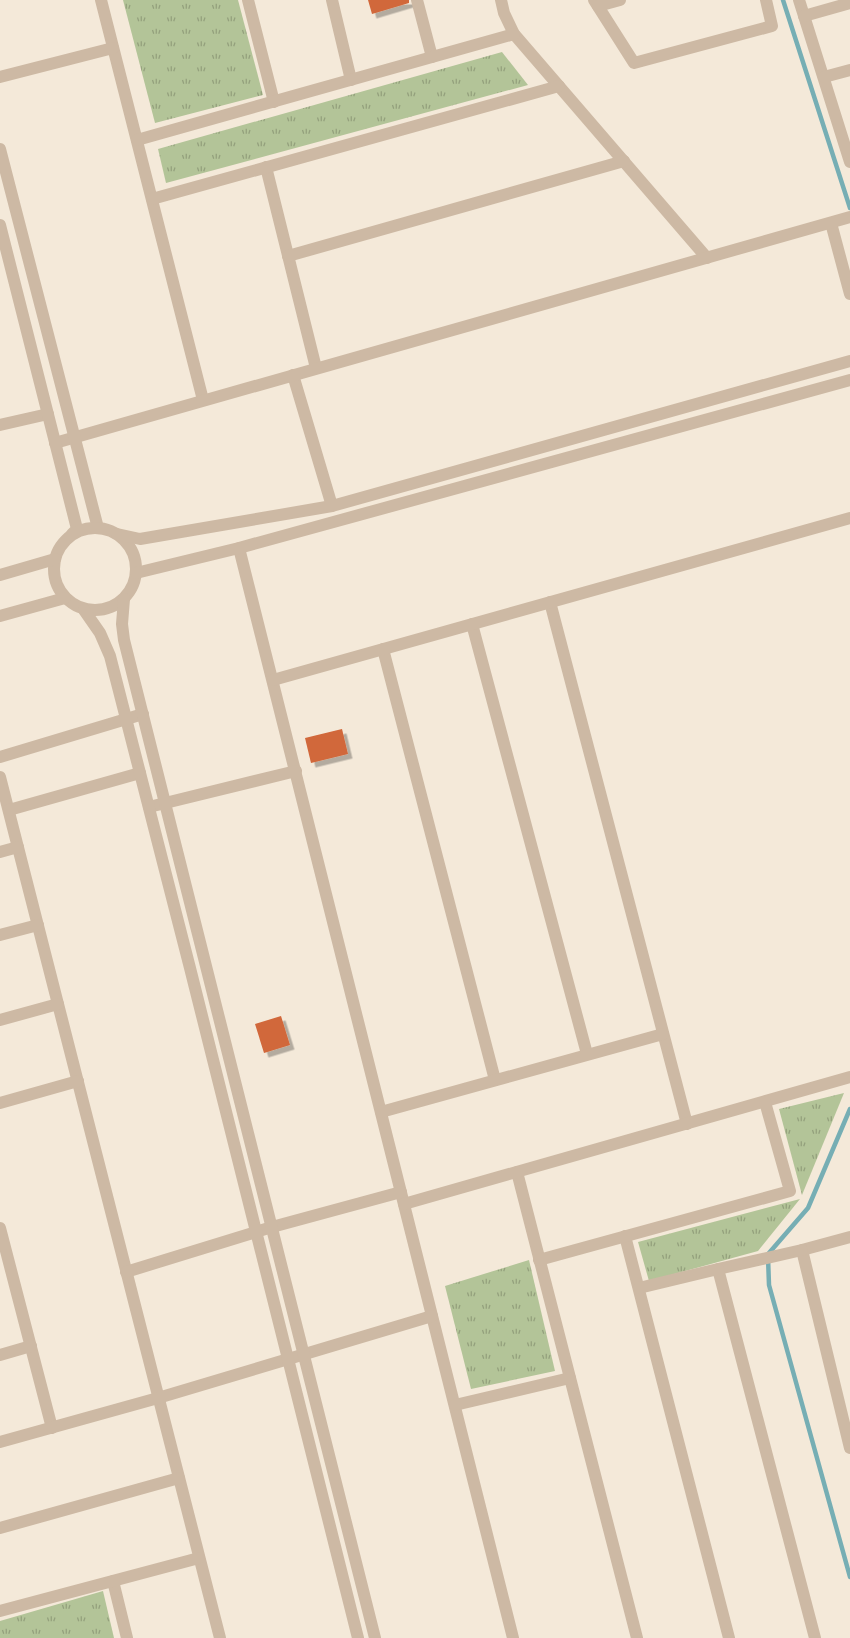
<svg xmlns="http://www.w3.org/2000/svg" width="850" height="1638" font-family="Ubuntu,sans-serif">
<defs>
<pattern id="park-tufts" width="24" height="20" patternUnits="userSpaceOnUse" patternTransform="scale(1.25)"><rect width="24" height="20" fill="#b3c498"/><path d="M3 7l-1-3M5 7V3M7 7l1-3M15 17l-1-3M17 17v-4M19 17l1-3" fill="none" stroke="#93a07c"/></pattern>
<filter id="shadow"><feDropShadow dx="4.5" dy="4.5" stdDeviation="0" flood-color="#0004"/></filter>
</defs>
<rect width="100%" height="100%" fill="#f4e9d9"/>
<g fill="url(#park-tufts)">
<polygon points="123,0 238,0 263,95 155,123"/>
<polygon points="502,52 528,85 166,183 158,149"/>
<polygon points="844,1093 802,1195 779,1109"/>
<polygon points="800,1199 758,1251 649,1281 638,1242"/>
<polygon points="529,1260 555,1371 471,1389 445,1286"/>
<polygon points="103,1591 114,1638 0,1638 0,1621"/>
</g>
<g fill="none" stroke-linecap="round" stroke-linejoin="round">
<g stroke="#76aeb4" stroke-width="4.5">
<polyline points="783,0 850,208"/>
<polyline points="850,1109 808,1208 769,1253 768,1257 769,1285 850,1577"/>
</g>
</g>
<g fill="#d1673a" filter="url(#shadow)">
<polygon points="368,0 409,0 409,3 372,14"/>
<polygon points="342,729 348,754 311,763 305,738"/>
<polygon points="281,1016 290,1045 264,1053 255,1024"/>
</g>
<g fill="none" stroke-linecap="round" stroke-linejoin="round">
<g stroke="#cdb9a4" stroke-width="12">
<polyline points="101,0 203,400"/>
<polyline points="248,0 274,102"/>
<polyline points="332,0 351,80"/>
<polyline points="417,0 432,57"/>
<polyline points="501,0 504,13 514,34 707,258"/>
<polyline points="594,0 634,63 772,26 766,0"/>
<polyline points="799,0 850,162"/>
<polyline points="598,6 620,0"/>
<polyline points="804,16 850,3"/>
<polyline points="0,77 113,48"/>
<polyline points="824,77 850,70"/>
<polyline points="137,140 514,34"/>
<polyline points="266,167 316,368"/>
<polyline points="152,199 559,86"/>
<polyline points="831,223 850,294"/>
<polyline points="288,256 624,161"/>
<polyline points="293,375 332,506"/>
<polyline points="0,425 48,414"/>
<polyline points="55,443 850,217"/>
<polyline points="239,548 513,1638"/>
<polyline points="550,602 687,1124"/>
<polyline points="472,624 587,1054"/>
<polyline points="383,649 495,1080"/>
<polyline points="273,680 850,518"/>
<polyline points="0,757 143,714"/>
<polyline points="0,777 220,1638"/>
<polyline points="149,807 296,771"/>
<polyline points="9,810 140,773"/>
<polyline points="0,852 18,847"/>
<polyline points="0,935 38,925"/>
<polyline points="0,1020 58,1004"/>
<polyline points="0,1103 78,1081"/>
<polyline points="381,1112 663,1034"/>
<polyline points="517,1172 637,1638"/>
<polyline points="404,1204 850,1077"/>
<polyline points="0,1228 52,1428"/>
<polyline points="625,1236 729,1638"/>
<polyline points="850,1237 802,1250 850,1448"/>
<polyline points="539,1260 790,1191 765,1102"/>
<polyline points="718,1269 802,1250"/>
<polyline points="126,1272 272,1227 401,1192"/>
<polyline points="639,1288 718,1269 815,1638"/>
<polyline points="0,1355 31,1346"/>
<polyline points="455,1405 570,1378"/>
<polyline points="0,1442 158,1398 432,1316"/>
<polyline points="0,1528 179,1478"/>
<polyline points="113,1581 127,1638"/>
<polyline points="0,1611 199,1558"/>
</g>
<g stroke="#cdb9a4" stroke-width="12">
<polyline points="0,149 98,528"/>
<polyline points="0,225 77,529 72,534"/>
<circle cx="95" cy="569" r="41"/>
<polyline points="117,534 140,539 332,506 850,361"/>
<polyline points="136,573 239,548 850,380"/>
<polyline points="0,575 55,559"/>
<polyline points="124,599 122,624 124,640 375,1638"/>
<polyline points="84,610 100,633 110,656 190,968 358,1638"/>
<polyline points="0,616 65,598"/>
</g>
</g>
</svg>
